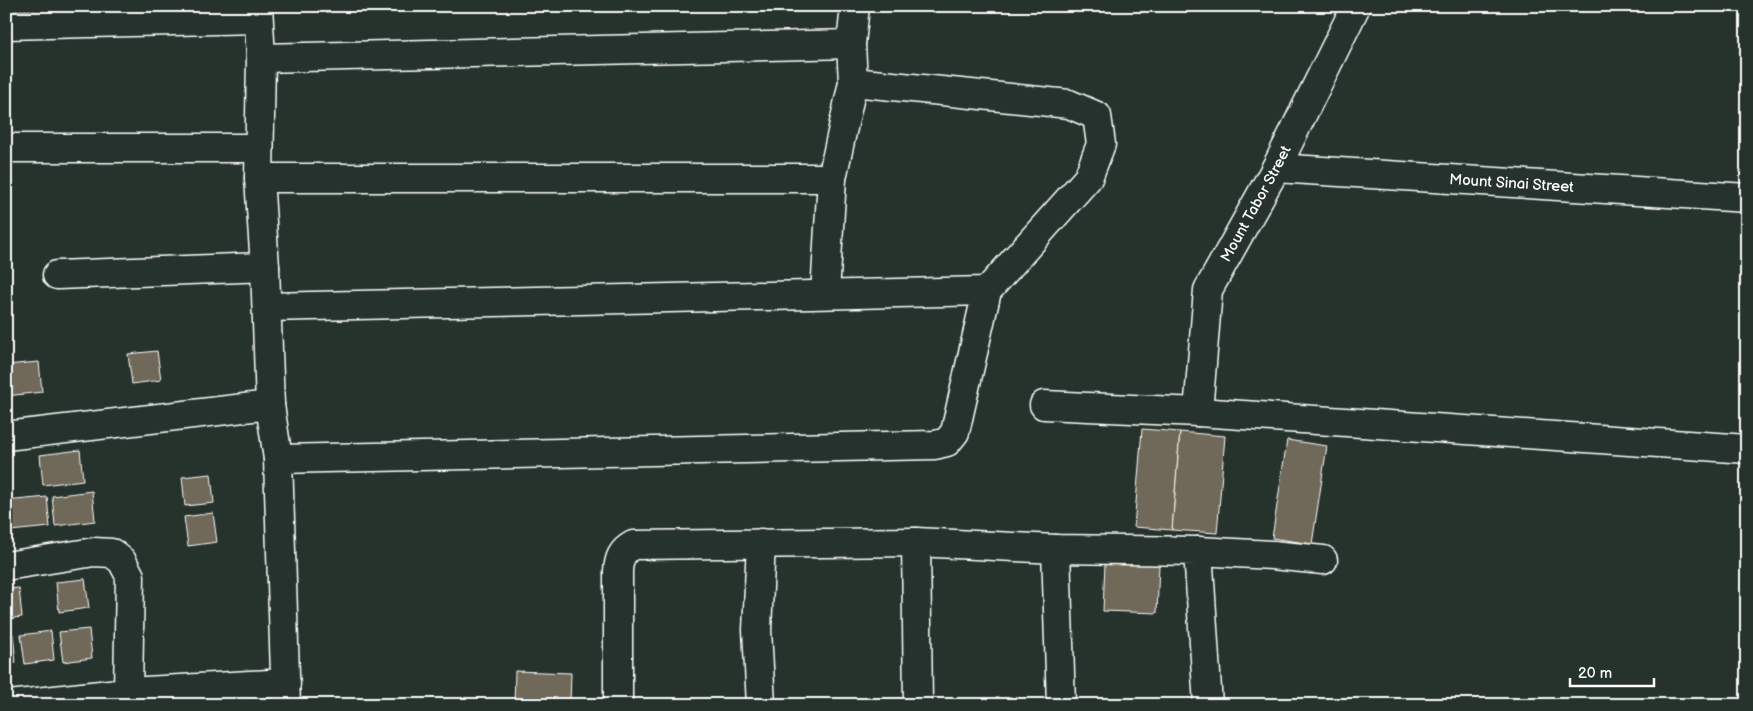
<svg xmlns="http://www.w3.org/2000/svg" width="1753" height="711" font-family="'Balsamiq Sans',sans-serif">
<rect width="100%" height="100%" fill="#26332d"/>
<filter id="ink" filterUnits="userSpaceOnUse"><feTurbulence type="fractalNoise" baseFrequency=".02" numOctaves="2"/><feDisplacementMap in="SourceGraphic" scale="10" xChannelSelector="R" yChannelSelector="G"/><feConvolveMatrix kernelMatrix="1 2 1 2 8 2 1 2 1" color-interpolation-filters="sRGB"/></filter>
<g filter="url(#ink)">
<g fill="#706758" stroke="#fff">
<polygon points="157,351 161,380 132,384 128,354"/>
<polygon points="39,362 42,392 6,396 6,365"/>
<polygon points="1142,429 1180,432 1172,530 1134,527"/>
<polygon points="1180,432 1225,436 1217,533 1172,530"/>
<polygon points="1287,440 1327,446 1312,544 1272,538"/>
<polygon points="80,450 83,480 43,485 40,455"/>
<polygon points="211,474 214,503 185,506 182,477"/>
<polygon points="92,491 95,521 55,526 52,496"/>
<polygon points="47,497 50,527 10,531 6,501"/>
<polygon points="213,513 217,542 188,546 184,517"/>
<polygon points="1105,563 1159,564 1157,613 1103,611"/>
<polygon points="85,579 89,608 59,612 56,582"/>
<polygon points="19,588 22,617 6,619 6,589"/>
<polygon points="89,629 92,658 63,662 59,632"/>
<polygon points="51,631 54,660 25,664 21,635"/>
<polygon points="13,634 16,663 6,664 6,635"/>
<polygon points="515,671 571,673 570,705 514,705"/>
</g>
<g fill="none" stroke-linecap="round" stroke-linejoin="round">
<g stroke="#fff" stroke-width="31">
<g id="minor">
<polyline points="258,6 261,58 259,178 265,267 270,405 278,459 286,705"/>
<polyline points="6,25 258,19"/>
<polyline points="261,58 851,44"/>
<polyline points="13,148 259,148"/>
<path id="s1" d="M1276 168 1747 198"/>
<polyline points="259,178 832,178"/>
<polyline points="57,275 265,267"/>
<polyline points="825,294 832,178 853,82 851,44 855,6"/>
<polyline points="267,307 987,291"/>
<polyline points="1044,405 1198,412 1747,449"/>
<path id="s2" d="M1198 412 1208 290 1276 168 1356 6"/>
<polyline points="6,436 270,405"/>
<polyline points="278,459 935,445 947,442 955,432 987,291 1088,178 1101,144 1097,116 1069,104 853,82"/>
<polyline points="916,542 918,705"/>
<polyline points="1056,549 1061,705"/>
<polyline points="1198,551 1272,555 1323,560"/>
<polyline points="6,566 94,552 112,553 122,561 130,576 128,692"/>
<polyline points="9,705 128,692 286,683"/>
<path d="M618 705V571C619 558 622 551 633 545L916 542 1056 549 1198 551 1208 705"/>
<polyline points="761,705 757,630 761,543"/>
</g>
</g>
<use href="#minor" stroke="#26332d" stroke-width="28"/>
</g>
</g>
<g text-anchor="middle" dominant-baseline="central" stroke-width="4" stroke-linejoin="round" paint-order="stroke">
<g font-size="15" fill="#fff" stroke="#26332d">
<text stroke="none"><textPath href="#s1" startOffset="236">Mount Sinai Street</textPath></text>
<text stroke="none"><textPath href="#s2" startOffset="221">Mount Tabor Street</textPath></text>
</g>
</g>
<rect width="1753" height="711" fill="none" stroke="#26332d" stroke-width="25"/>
<rect x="12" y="12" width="1728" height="686" fill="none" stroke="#fff" stroke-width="2" filter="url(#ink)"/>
<path d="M1570 678v8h84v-8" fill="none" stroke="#ffffff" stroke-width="2.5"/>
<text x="1578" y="678" font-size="15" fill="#ffffff" stroke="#26332d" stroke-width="4" paint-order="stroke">20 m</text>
</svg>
